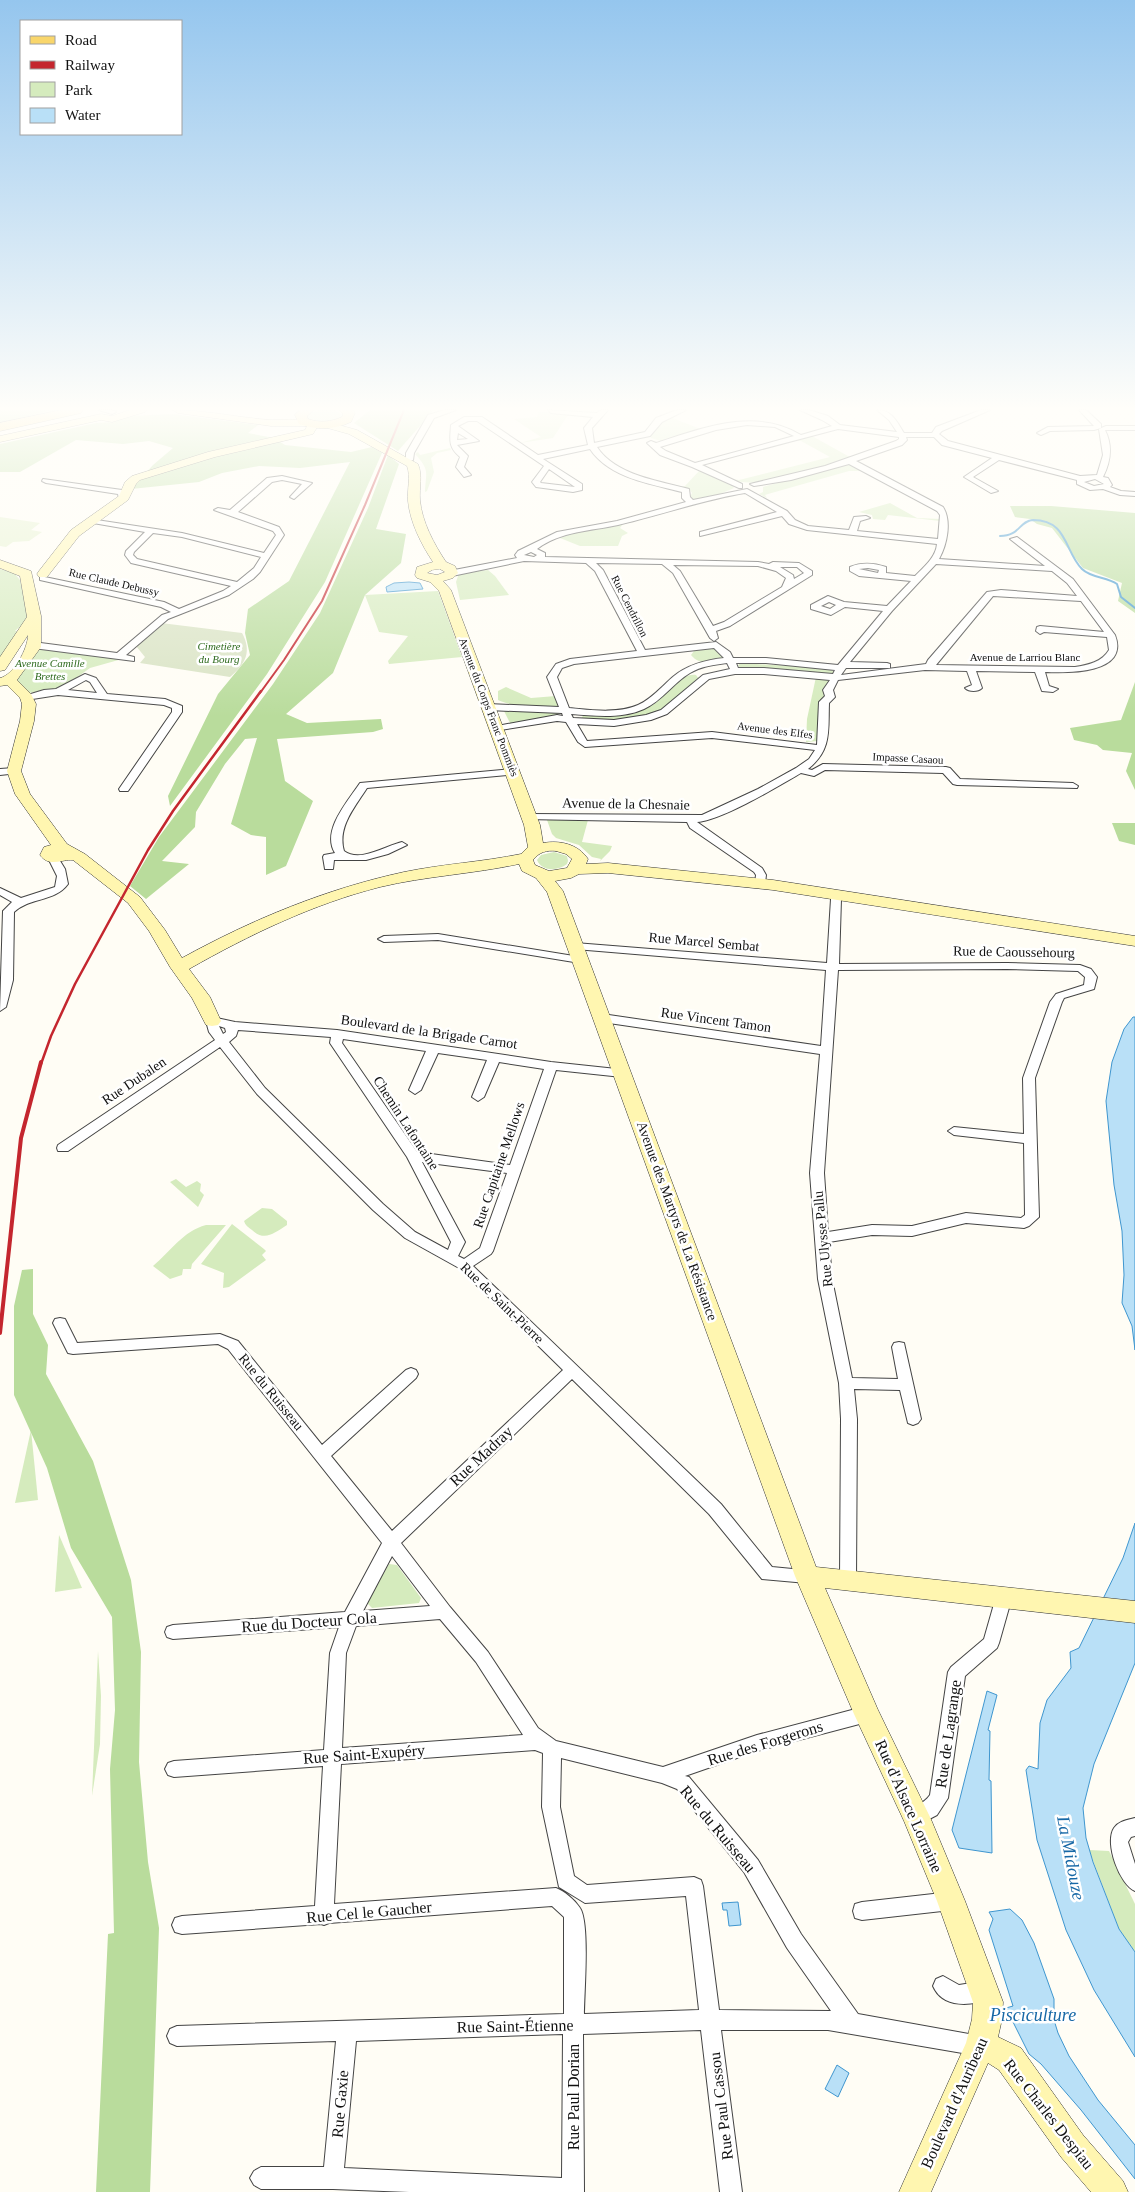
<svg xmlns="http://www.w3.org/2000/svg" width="1135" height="2192" font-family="Georgia,serif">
<rect width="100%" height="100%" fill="#fffdf5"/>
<g fill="#d5ebbd">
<polygon points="320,410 334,410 343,415 343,417 325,423 308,420 306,416 312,412"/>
<polygon points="539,412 564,412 592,416 568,415 553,438 520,443 541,437 514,419 537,417"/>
<polygon points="670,417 703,430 661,441 651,438 650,436 654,426"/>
<path d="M812 436 848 456H854L846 461C816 469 759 491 730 479L739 480 830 457 801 441 793 440Z"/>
<path d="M450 448 451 450 437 453 431 458 434 472 427 491 425 492C426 472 430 470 415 454L418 452 420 455Z"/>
<polygon points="846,465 854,465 865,471 849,471 768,494 765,495 767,498 759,494 763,492 763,487 766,486"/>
<path d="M698 469 732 485 734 488C720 494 704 501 689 499L692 493 690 490 681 487 685 486 699 471Z"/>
<polygon points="890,503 917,518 940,519 940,521 888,515 885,520 873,519 872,515 859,512"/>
<polygon points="623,524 620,528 628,533 622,536 618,546 580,546 560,538 577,532"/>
<polygon points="0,569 14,573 20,580 28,614 24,623 15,631 22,632 0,661"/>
<polygon points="488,570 495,576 509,595 460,600 456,582 459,573"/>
<polygon points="438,591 462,657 389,664 388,661 408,636 379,632 365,595"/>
<path d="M707 648 716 649 723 655 722 658C712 664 699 665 691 655L694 651Z"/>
<polygon points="44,649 122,659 90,668 59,690 27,693 15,683 38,650"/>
<polygon points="740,663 824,668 836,672 834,675 744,669 738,666"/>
<path d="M696 675 699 679 698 680C686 688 677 700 665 708 641 724 608 721 581 719L584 714 640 710C645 708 650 707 654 704 668 695 678 673 696 675Z"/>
<polygon points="816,677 829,680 830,682 821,707 818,741 806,742 807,719"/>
<path d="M506 687 531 698 556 696 559 705 555 707C537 706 515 708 498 700V691Z"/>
<polygon points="504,711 558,713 559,714 512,723 510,723"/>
<polygon points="547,820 588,820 582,842 612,846 610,851 600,861 601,859 592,857 579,845 556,838 552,834"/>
<path d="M554 852 567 856 568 861 567 864C558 871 542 872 537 860L541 855Z"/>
<polygon points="176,1179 186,1187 197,1181 201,1184 200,1191 204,1195 198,1207 170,1182"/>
<path d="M262 1208 272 1209 287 1221V1225C274 1233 265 1242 252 1230 248 1227 245 1225 244 1221Z"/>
<polygon points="232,1224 264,1249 266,1251 262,1255 266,1260 229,1287 223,1288 224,1273 201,1264"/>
<path d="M206 1225H226L192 1264 191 1269H183L182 1275 170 1279 153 1266C170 1252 183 1231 206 1225Z"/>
<polygon points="31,1430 38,1500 15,1503"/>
<polygon points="59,1535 82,1588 55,1592"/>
<polygon points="389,1564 397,1565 421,1598 419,1603 372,1608 367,1603"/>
<polygon points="98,1651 101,1696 100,1744 92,1796"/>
<polygon points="1089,1850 1109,1851 1135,1904 1135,1952 1119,1929"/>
</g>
<g fill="#b9dc9c">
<polygon points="0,410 53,410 0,423"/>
<polygon points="370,410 434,410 398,451 354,423"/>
<polygon points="173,414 258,425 248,433 274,438 285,445 351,452 372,447 382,453 325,582 267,674 170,806 168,796 218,694 250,655 245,633 248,609 289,581 350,462 300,468 259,466 222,473 199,482 131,489 153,465 173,448 149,441 123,444 76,440 20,472 0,472 0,444 96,423 113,422 128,416"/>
<polygon points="388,455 399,464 376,529 406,534 401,563 365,595 333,673 286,714 307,723 381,719 383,729 373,732 277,739 285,781 313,801 286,866 266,875 266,837 251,835 231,824 257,738 245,739 225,764 196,812 195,827 162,861 189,864 146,899 130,886 159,837 273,684 320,613 368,508"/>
<polygon points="1010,506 1051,506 1135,513 1135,613 1118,601 1122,583 1083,568 1052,528 1037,524 1030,519 1015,517"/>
<polygon points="1135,682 1135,790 1126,771 1132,753 1103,750 1097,745 1074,740 1070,728 1121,720"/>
<polygon points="1112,823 1135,823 1135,845 1119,841"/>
<polygon points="33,1269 33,1314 48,1345 46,1374 93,1461 131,1580 141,1652 139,1762 148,1862 159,1928 150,2192 96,2192 108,1934 114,1933 110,1769 115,1710 112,1617 71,1548 47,1468 14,1395 14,1306 22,1270"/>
</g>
<path fill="#d9e3c4" d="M161 623 242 633C252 651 246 664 230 677L140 663 145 657 136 646Z"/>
<polygon fill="#e6f2cf" points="0,517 40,523 31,530 42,532 29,541 13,542 6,547 0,546"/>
<g fill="#b9e0f7" stroke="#3f96cf">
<polygon points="409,582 420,583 423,589 387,592 386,587 394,583"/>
<polygon points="1133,1017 1135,1017 1135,1350 1132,1326 1122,1303 1124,1275 1122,1231 1114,1185 1106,1101 1112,1062 1124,1029"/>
<polygon points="1135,1523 1135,1663 1094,1764 1083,1808 1086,1838 1093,1862 1119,1929 1135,1952 1135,2057 1094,1990 1066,1930 1037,1840 1026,1770 1029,1766 1038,1769 1040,1723 1047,1700 1071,1668 1070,1652 1079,1648 1123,1558"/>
<polygon points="987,1691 997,1695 988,1730 990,1731 989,1780 991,1781 992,1853 959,1848 952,1830"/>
<polygon points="738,1902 741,1925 729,1926 727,1910 723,1910 722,1903"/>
<polygon points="1010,1909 1022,1920 1034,1943 1054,1999 1054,2020 1058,2033 1069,2056 1098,2100 1135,2145 1135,2179 1081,2110 1041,2064 1029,2054 1006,2008 1013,2006 989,1930 993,1919 989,1912"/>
<polygon points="837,2065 849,2073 838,2097 825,2089"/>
</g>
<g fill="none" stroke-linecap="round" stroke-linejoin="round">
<path stroke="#3f96cf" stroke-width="2" d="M1000 536C1020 536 1019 521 1033 520 1068 520 1064 551 1082 569 1091 578 1107 577 1117 584L1121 597 1135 608"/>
<g stroke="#444" stroke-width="2">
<g id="street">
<polygon points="99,410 112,410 116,412 112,414"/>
<polygon points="445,410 456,410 434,418 414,453 413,460 406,462 406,453 428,415"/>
<path d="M548 410 597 413 601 410H608L592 428 594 443 645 432 656 418 677 410H686L662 422 650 436 597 447C615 475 659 481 689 489L690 497 693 500 747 489 787 511 795 520 808 526 849 530 854 517 866 516 870 518 860 521 857 531 938 539 940 515 937 511 849 464 791 480 754 486 750 484 825 466 896 441 899 439V437L838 429 702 465 742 484V488H739L692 467 660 455 647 443 651 441 656 443C703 428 755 407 801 435L832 426 822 420 800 410H809L828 416 840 425 897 432 889 420 877 410C892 410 897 422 904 433H932L936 427 981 410H990L942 431 939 434 948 441 1080 476 1097 475 1103 455 1099 429 1106 426H1135V430H1105C1113 446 1111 461 1103 477L1108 478 1112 485 1110 487 1121 491 1135 492V496L1120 495 1103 489 1090 490 1077 484V480L999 460 973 477 998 491 991 493 964 477 992 458 942 445 934 437H906L907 440 902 445 856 461 943 507C952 521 947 545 939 559L1045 566 1010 539 1017 537 1073 579 1115 635C1130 674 1068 673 1045 672L1049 686 1058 689 1053 692 1042 691 1035 672 976 671 982 688C978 692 969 692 965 688L972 685 967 671 925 670 838 680 833 690 835 697 829 703C828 731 832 750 808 769L812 770 823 764 946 767 950 768 960 779 1073 783 1078 786 1077 788 957 785 953 784 943 773 825 770 814 776 801 773C777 787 722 820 697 822L762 868 766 875 765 883 760 886 755 883 756 875 754 872 690 828 687 822 525 819 524 817 529 814 702 815 758 789 796 768 809 759 815 750 712 738 585 747 578 742 566 722 557 721 494 731V727L497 726 557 715 563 716 562 713 488 710 483 707 488 704 559 707 547 677 556 664 570 659 637 651 595 571 586 563 524 561 452 576 448 573 449 571 517 558 515 555 518 551 557 532 617 521 686 502 682 498V492C651 484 609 478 590 449L543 459 582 484V490L573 492 536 487 532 482 544 466 477 421H468L458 426 479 441 457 445 468 456 464 467 471 475 464 477 456 467 460 457C448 447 450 440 451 425L464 417H482L538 455 588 445 584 428 593 417 551 413ZM747 425 775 427 794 436 695 463 666 451 660 447 716 430ZM458 433 468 439 457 440ZM549 469 575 487 541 483 540 482ZM1095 479 1104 484 1094 486 1084 482ZM745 493 777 512 700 532V536L782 516 789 524 807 530 937 544C936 557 924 567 915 576L886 573V567C874 563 862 562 850 567V571L859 576 911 581 887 606 844 602 828 596 811 605V609L831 615 845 607 883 611 838 665 766 658H733L730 652 716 642 645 650 603 570 596 563 662 564 673 573 710 638 714 641 718 638 716 631 730 626 812 575V571L799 563 773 562 769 564 758 562 545 557V553L537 549C561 531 591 531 618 525 661 515 702 500 745 493ZM531 552 537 555 534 557 524 555ZM936 564 1052 571 1067 583 1077 596 1001 590 987 592 928 660 926 664 841 675 846 668H890V664L887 663 850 662 892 611ZM673 565 758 566 776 571 786 578 782 587 724 622 713 626 680 571ZM780 567H797L804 573 794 579 793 575ZM868 568 879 570 878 573 859 569ZM993 596 1081 601 1104 632 1040 626 1037 627 1036 631 1040 634 1044 632 1107 637 1109 650C1102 662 1088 665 1075 667L936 665ZM829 602 836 605 830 609 821 606ZM714 648 724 658C706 660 689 664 674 676 662 686 652 699 638 705 617 714 590 710 569 708L557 677 562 668 574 664ZM727 663 730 669 703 675 661 710 646 715 614 720 573 718 571 714C595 716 622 719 644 709 662 701 673 683 690 673 701 666 714 665 727 663ZM736 663H766L835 670 833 674 764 668H738ZM735 674H764L830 680 823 690 825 696 819 702 817 745 712 732 587 741 577 724 614 726 651 720 667 714 709 679Z"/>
<polygon points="1079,410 1086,410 1101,424 1101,428 1094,430 1050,431 1041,435 1037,433 1048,427 1094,426"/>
<path d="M282 476 312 483 294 499 290 497 302 484 282 480 272 482 238 512 279 527 284 535 260 572 253 579 229 595 168 619 126 655 134 657V661L33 648 29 645 33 642 117 653 162 615 171 612 161 607 40 580V576L164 602 179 609 223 591 231 586 131 563 125 555 126 551 145 532 93 523 89 521 90 519 182 533 264 553 276 535 273 531 214 510 218 508 230 510 267 478ZM153 533 182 537 261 557 254 568 237 582 137 559 133 555 134 552Z"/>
<polygon points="43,479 122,490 125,490 128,498 124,500 119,499 118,494 46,483 42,481"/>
<path d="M85 674 96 678 107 694 165 699 182 706V712L128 791H120L119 789 172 712V708L164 705 58 695 26 700 21 697 44 690 56 689ZM86 680 90 682 97 693 68 690Z"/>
<polygon points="14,768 19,771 18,773 0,775 0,769"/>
<path d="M513 769 517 770V774L367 788C355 807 337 827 344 851 360 863 385 846 402 842L407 845 388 854 366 860H334L333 869H325L323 857 324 855 335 853C321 831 348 801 360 783Z"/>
<path d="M53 855 57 856 65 869 68 884C55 902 30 897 14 912L13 980 6 1007 0 1011 3 911 12 902 0 895V888L21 898 55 887 57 876 48 858Z"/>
<path d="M836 896 841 899 839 964 1007 963 1080 965 1091 969 1097 977 1094 989 1064 998 1062 1002 1035 1078 1039 1217 1029 1226 1024 1228 966 1223 912 1236 872 1235 829 1242 832 1279 852 1378 898 1379 892 1347 894 1343 899 1342 904 1343 921 1419 918 1423 913 1425 908 1423 900 1390 854 1389 857 1419 856 1579 854 1584 848 1586 842 1584 840 1579 841 1419 839 1383 818 1279 810 1173 820 1054 602 1022 596 1018 602 1014 821 1046 826 970 575 949 569 946 575 943 827 963 831 899ZM1007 969 1078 971 1085 977 1084 985 1056 994 1050 1002 1023 1078 1024 1134 954 1127 948 1131 954 1135 1024 1143 1025 1215 1021 1218 966 1213 912 1226 872 1225 828 1232 824 1173 838 970Z"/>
<polygon points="438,934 580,957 586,960 580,963 438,940 384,942 378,939 384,936"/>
<path d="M212 1017 235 1022 337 1030 551 1062 626 1070 628 1073 626 1076 622 1077 556 1070 493 1251 491 1254 473 1266 721 1504 772 1567 813 1571 815 1576 813 1581 807 1583 762 1579 709 1514 572 1379 401 1543 450 1607 488 1652 538 1728 556 1741 663 1767 757 1735 867 1706 873 1709 876 1714 873 1719 867 1722 757 1751 685 1776 689 1777 758 1860 801 1934 858 2014 980 2036 987 2039 990 2046 987 2053 980 2056 828 2030H721L742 2192H720L701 2030 583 2034 584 2192H409L333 2189H261L254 2185 250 2178 254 2171 261 2167H324L336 2041 177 2046 170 2043 167 2036 170 2029 177 2026 564 2014V1917L552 1906 329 1923 324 1925 321 1924 182 1934 175 1932 172 1925 175 1918 182 1916 315 1906 323 1766 174 1777 168 1775 165 1769 168 1763 174 1761 324 1750 330 1653 339 1627 173 1639 167 1637 165 1632 167 1627 173 1625 345 1612 382 1543 228 1349 218 1344 73 1354 68 1353 53 1323 55 1319 60 1318 65 1319 77 1343 220 1334 238 1341 322 1445 406 1370 411 1368 416 1370 418 1374 416 1378 331 1456 392 1531 563 1370 459 1268 405 1238 373 1210 257 1094 220 1047 68 1151H58L57 1148 58 1145 215 1040 209 1032 206 1021ZM219 1026 225 1028 226 1032 223 1034ZM238 1030 331 1037 330 1043 407 1157 451 1242 448 1250 415 1232 383 1204 265 1088 229 1042 236 1036ZM343 1039 426 1051 409 1090 415 1094 421 1090 438 1053 487 1060 472 1097 478 1101 484 1097 499 1062 544 1069 510 1165 417 1152 342 1043ZM422 1162 507 1173 480 1248 464 1259 458 1256 465 1242ZM392 1556 430 1606 363 1611ZM440 1619 476 1662 523 1735 342 1748 346 1653 356 1626ZM535 1750 543 1753 542 1807 559 1887 585 1903 686 1896 699 2010 584 2014C584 1993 590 1923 580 1908 575 1900 564 1891 556 1888L334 1904 341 1764ZM561 1758 662 1783 677 1789 744 1872 787 1948 831 2011 719 2010 703 1886 701 1880 694 1877 587 1885 574 1876 560 1807ZM563 2034 562 2178 344 2168 356 2041Z"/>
<path d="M1004 1590 1010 1592 1012 1597 999 1643 997 1648 965 1676 948 1798 937 1815 916 1826 910 1823 907 1817C911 1807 923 1805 930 1795L948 1672 951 1667 984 1639 996 1597 998 1592Z"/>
<path d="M1135 1818V1836L1131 1837 1128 1842 1135 1864V1891C1120 1885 1104 1843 1114 1828 1119 1821 1127 1820 1135 1818Z"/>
<polygon points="951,1892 958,1895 960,1901 958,1907 951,1910 862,1920 855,1918 853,1911 855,1904 862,1902"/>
<path d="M943 1976 959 1985 984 1981 991 1984 994 1991 991 1998C972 2006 943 2009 933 1986L936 1979Z"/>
</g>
</g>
<g stroke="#333" stroke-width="1">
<g id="secondary">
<polygon points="130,410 146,410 145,412 112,422 101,420 0,442 0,436 101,414 112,416"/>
<path d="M173 410C207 410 239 418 272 420 287 420 304 418 318 422L319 424 313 434 215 457 140 480 136 484 128 500 79 536 47 577H39L37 574 39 571 71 530 119 496 125 482 132 476 208 452 305 430 307 426H271L178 413Z"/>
<path d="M328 422 357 430 418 464C423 476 419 487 420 500 422 522 434 544 446 562L455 566 458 573 453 578 443 581 451 590 540 825 543 843C560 840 578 844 588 859L586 864 608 863 773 880 1135 936V946L773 890 608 873 579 874 571 878 555 881 563 891 816 1567 1135 1601V1623L825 1588 878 1710 930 1817 965 1901 1003 2002 1002 2019 998 2037 1021 2048 1083 2135 1123 2181 1128 2192H1091L1061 2157 999 2070 988 2063 931 2192H899L966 2043 972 2019 973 2002 937 1901 904 1821 854 1714 795 1576 547 892 536 878 522 871 519 864C473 874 426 876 380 887 313 904 249 935 189 969L210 997 221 1021 218 1025 212 1026 206 1025 192 998 170 967 149 931 128 903 73 860C61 859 50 868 40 855L44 847 51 845 15 794 7 771 20 721 22 704 20 698 7 685 0 686V678C14 675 28 648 28 635L5 670 0 671V657L27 617 20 576 0 568V560L31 571 41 616V647L17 680 31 694 36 704 34 721 21 771 30 794 67 844 85 854 140 897 165 930 182 958C253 919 326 889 404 872 443 864 482 862 521 854L528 847 524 825 439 591 430 582 417 578 415 575 417 567 433 562C421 544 410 522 408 501 407 489 411 477 407 466L349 434 324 427 323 425 324 423ZM440 569 445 572 437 575 427 573 432 570ZM556 851 566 854 572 859 567 868 549 871 535 865 533 860C539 852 547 850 556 851Z"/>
</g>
</g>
<g stroke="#222" stroke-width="1">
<g id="primary">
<polygon points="61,410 83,410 81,413 0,431 0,423"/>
<path d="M300 410H314L307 416 308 419C319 423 331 422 342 417L343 414 339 410H353L355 413 351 422C334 430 316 430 299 424L295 415Z"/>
</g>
</g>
<use href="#street" fill="#fff" fill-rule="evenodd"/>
<use href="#secondary" fill="#fff6b0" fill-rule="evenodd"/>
<use href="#primary" fill="#f9d66b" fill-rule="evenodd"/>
<polyline stroke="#c4262e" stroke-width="2" points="260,693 284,660 322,601 365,505 404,410"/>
<polyline stroke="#c4262e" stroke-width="2.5" points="41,1064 51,1036 75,984 148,850 173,811 261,691"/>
<polyline stroke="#c4262e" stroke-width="4" points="0,1333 21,1138 41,1062"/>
</g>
<linearGradient id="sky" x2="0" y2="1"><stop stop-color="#95c6ee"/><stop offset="0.57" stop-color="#fffefa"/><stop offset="1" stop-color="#fffefa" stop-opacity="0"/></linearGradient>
<rect width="1135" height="717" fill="url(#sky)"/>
<g text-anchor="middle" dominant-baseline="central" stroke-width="5" stroke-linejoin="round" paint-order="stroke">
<g font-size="11" fill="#111" stroke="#fff">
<text transform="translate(114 582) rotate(13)">Rue Claude Debussy</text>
<text transform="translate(630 606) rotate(63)">Rue Cendrillon</text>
<text x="1025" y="657">Avenue de Larriou Blanc</text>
<text transform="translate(489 707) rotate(69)">Avenue du Corps Franc Pommiès</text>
<text transform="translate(775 730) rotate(7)">Avenue des Elfes</text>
<text transform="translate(908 758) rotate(3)">Impasse Casaou</text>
</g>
<g font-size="11" font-style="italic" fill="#2f6b1f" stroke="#fff">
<text x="219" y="646">Cimetière<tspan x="219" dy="13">du Bourg</tspan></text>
<text x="50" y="663">Avenue Camille<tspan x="50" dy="13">Brettes</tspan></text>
</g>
<g font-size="14" fill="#111" stroke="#fff">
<text transform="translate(626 804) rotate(1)">Avenue de la Chesnaie</text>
<text transform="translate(704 942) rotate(5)">Rue Marcel Sembat</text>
<text transform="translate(1014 952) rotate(1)">Rue de Caoussehourg</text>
<text transform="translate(716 1020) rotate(8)">Rue Vincent Tamon</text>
<text transform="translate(429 1032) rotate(8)">Boulevard de la Brigade Carnot</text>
<text transform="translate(134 1081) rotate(-34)">Rue Dubalen</text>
<text transform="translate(406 1123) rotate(57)">Chemin Lafontaine</text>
<text transform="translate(499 1165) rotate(-71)">Rue Capitaine Mellows</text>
<text transform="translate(677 1221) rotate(70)">Avenue des Martyrs de La Résistance</text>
<text transform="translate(823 1239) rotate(-96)">Rue Ulysse Pallu</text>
<text transform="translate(502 1303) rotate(44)">Rue de Saint-Pierre</text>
<text transform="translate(271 1392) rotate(51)">Rue du Ruisseau</text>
</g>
<g font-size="16" fill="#111" stroke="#fff">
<text transform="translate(481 1456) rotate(-43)">Rue Madray</text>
<text transform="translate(309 1622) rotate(-4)">Rue du Docteur Cola</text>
<text transform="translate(948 1734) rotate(-82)">Rue de Lagrange</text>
<text transform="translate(765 1743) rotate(-17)">Rue des Forgerons</text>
<text transform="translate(364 1754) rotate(-4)">Rue Saint-Exupéry</text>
<text transform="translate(909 1806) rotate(66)">Rue d'Alsace Lorraine</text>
<text transform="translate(718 1829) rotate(50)">Rue du Ruisseau</text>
<text transform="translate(369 1912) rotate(-5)">Rue Cel le Gaucher</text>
<text transform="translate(515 2026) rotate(-1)">Rue Saint-Étienne</text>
<text transform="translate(573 2097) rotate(-90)">Rue Paul Dorian</text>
<text transform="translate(954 2103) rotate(-66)">Boulevard d'Auribeau</text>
<text transform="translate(340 2104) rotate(-85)">Rue Gaxie</text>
<text transform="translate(721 2106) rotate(-97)">Rue Paul Cassou</text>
<text transform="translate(1049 2114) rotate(52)">Rue Charles Despiau</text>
</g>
<g font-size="18" font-style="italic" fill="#1768a6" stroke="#fff">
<text transform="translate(1071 1858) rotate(79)">La Midouze</text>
<text x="1033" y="2015">Pisciculture</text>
</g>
</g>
<rect x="20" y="20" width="162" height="115" fill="#ffffff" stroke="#a0a0a0"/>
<rect x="30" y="36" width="25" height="8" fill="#f9d66b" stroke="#a0a0a0"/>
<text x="65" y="45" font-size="15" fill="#111111">Road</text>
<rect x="30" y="61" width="25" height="8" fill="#c4262e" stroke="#a0a0a0"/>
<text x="65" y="70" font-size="15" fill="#111111">Railway</text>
<rect x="30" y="82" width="25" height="15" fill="#d5ebbd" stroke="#a0a0a0"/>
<text x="65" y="95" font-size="15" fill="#111111">Park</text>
<rect x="30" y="108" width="25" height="15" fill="#b9e0f7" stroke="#a0a0a0"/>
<text x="65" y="120" font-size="15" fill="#111111">Water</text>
</svg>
